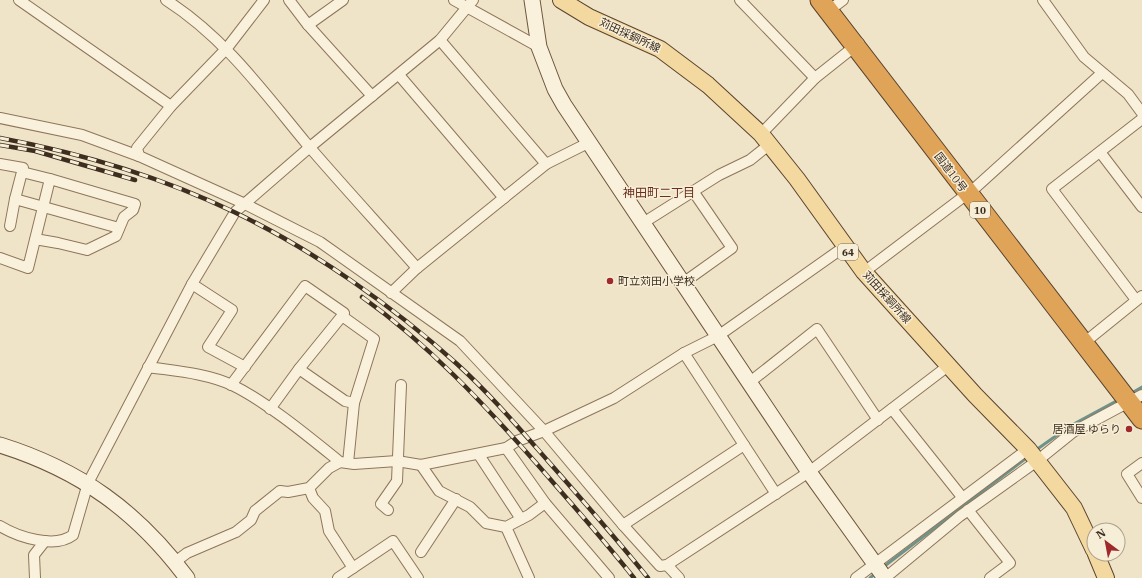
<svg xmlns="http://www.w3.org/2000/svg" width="1142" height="578" font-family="'IBM Plex Serif','Noto Sans JP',serif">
<rect width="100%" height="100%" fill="#f0e4c8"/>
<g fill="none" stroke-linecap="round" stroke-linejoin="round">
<g stroke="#6f938a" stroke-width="3">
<polyline points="1130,394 1142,387"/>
<polyline points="1036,450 1070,426 1120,399"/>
<polyline points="882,568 1029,456"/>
<polyline points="870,578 876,573"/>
</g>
<g stroke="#8d765c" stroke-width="12">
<g id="street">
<polyline points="19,0 171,106"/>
<path d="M166 0C224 37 263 91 306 143 342 185 380 226 417 268"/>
<polyline points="289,0 308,25 372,96"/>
<polyline points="454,0 539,47"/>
<polyline points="740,0 815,78"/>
<polyline points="1043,0 1084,57 1128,94 1142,113"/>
<polyline points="835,6 843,0"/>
<polyline points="308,25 343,0"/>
<polyline points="440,40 546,164"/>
<polyline points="399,75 504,198"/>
<polyline points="0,118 82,135 139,156 243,203 320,242 460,341 544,431 623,525 660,566 667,565 809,472 948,366"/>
<polyline points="761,134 815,78 859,43"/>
<polyline points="1100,152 1142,207"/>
<polyline points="139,156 137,148 171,106 227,48 264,0"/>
<polyline points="0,164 23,168 15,199"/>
<polyline points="22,172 50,179"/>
<polyline points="643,223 719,175 750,160 770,144"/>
<polyline points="10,226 15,199 119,228"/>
<polyline points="0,258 28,268 50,179 135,204 133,210 124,217 116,236 87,250 58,243 35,239"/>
<polyline points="864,272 975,188 1102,73"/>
<polyline points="683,283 732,248 693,191"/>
<polyline points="192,284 232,310 208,347 245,367"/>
<polyline points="391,293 417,268 546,164 588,143"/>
<polyline points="1136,300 1052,189 1142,119"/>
<polyline points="1090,338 1142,296"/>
<polyline points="684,353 776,494"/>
<path d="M148 367C175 371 206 373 232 385 267 402 309 437 340 462L354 464 397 461 421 465 506 448 517 441 544 431 614 398 684 353 718 336 844 247"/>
<polyline points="299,369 345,401 354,403"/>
<polyline points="750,382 817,329 878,420"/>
<polyline points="231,385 305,286 344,313 342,316"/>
<polyline points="270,409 299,369 342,316 374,339 354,403 348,463"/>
<polyline points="892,409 962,497"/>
<polyline points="506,448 545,503 609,578"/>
<polyline points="479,455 521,519"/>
<polyline points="1142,463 1127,474 1142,498"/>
<polyline points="421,465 439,491 470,507 486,523 506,527 529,515 545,503"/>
<polyline points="309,488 313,498 325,511 329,531 353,568"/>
<polyline points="388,510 381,504 397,481 401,385"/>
<polyline points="968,510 1010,563 990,578"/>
<polyline points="623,525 744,445"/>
<path d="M0 526C18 537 55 549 73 535L88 483 192 284 235 212 310 147 440 40 473 0"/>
<polyline points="506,527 529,578"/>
<polyline points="421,552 456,499"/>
<polyline points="175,562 187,553 236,532 251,520 255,511 280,491 288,492 309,488 329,468 340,462"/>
<polyline points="667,565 679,578"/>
<polyline points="35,578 34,555 45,541"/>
<polyline points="338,578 393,541 418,578"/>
<polyline points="856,578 1028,449"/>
<polyline points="885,578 960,516 1037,461 1073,432 1142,395"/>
</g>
</g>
<g stroke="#6f573f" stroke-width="17">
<g id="secondary">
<polyline points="532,0 539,47 555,89 564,105 809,472 885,578"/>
<path d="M0 445C80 470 137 511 187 578"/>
</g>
</g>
<g stroke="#5b4430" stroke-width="18">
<g id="primary">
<polyline points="561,0 589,17 660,49 708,85 761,134 797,179 864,272 975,395 1028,449 1074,508 1094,550"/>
<polyline points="1096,554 1106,578"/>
</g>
</g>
<g stroke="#5b4430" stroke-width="21">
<polyline id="highway" points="820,0 1142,419"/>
</g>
<use href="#street" stroke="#faf1dc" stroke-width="10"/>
<use href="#secondary" stroke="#faf1dc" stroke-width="15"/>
<use href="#primary" stroke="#f3d9a0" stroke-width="16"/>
<use href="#highway" stroke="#e0a458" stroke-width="19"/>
<g stroke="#3d2e20" stroke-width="4.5">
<g id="rail">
<path d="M0 138C80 153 161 177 234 212 312 249 394 307 457 364 490 394 519 428 548 461 582 500 616 538 648 578"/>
<polyline points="0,145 35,151 135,180"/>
<path d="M362 297C428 344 483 403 537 464 570 502 603 539 634 578"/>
</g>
</g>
<use href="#rail" stroke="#f7eed8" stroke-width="3" stroke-dasharray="9" stroke-linecap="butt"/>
</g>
<g fill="#9e2a2b" stroke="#f7eed8" stroke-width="1.5">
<circle cx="610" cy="281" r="4"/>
<circle cx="1129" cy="429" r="4"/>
</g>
<g text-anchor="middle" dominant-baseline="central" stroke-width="3" stroke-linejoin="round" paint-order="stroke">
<g fill="#f7eed8" stroke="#756857" stroke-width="1">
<rect x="970" y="202" width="20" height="16" rx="3"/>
<rect x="838" y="244" width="20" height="16" rx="3"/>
</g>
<g font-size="10" font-weight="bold" fill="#3d2e20">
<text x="980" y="210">10</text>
<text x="848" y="252">64</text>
</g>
<g font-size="11" fill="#3d2e20" stroke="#f7eed8">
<text transform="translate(630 35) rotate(25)">苅田採銅所線</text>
<text transform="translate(951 172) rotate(53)">国道10号</text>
<text transform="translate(887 297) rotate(48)">苅田採銅所線</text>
</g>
<g font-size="11" fill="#3d2e20" stroke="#f7eed8" text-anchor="start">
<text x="618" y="281">町立苅田小学校</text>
<text x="1121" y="429" text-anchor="end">居酒屋 ゆらり</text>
</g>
<g font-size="12" fill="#6b2e1e" stroke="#f7eed8">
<text x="659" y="192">神田町二丁目</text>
</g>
</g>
<g transform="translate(1106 542) rotate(328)"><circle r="19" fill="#f7eed8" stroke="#ada18e"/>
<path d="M0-3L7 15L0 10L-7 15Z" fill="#9e2a2b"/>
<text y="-6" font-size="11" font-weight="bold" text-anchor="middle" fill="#3d2e20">N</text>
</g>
</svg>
